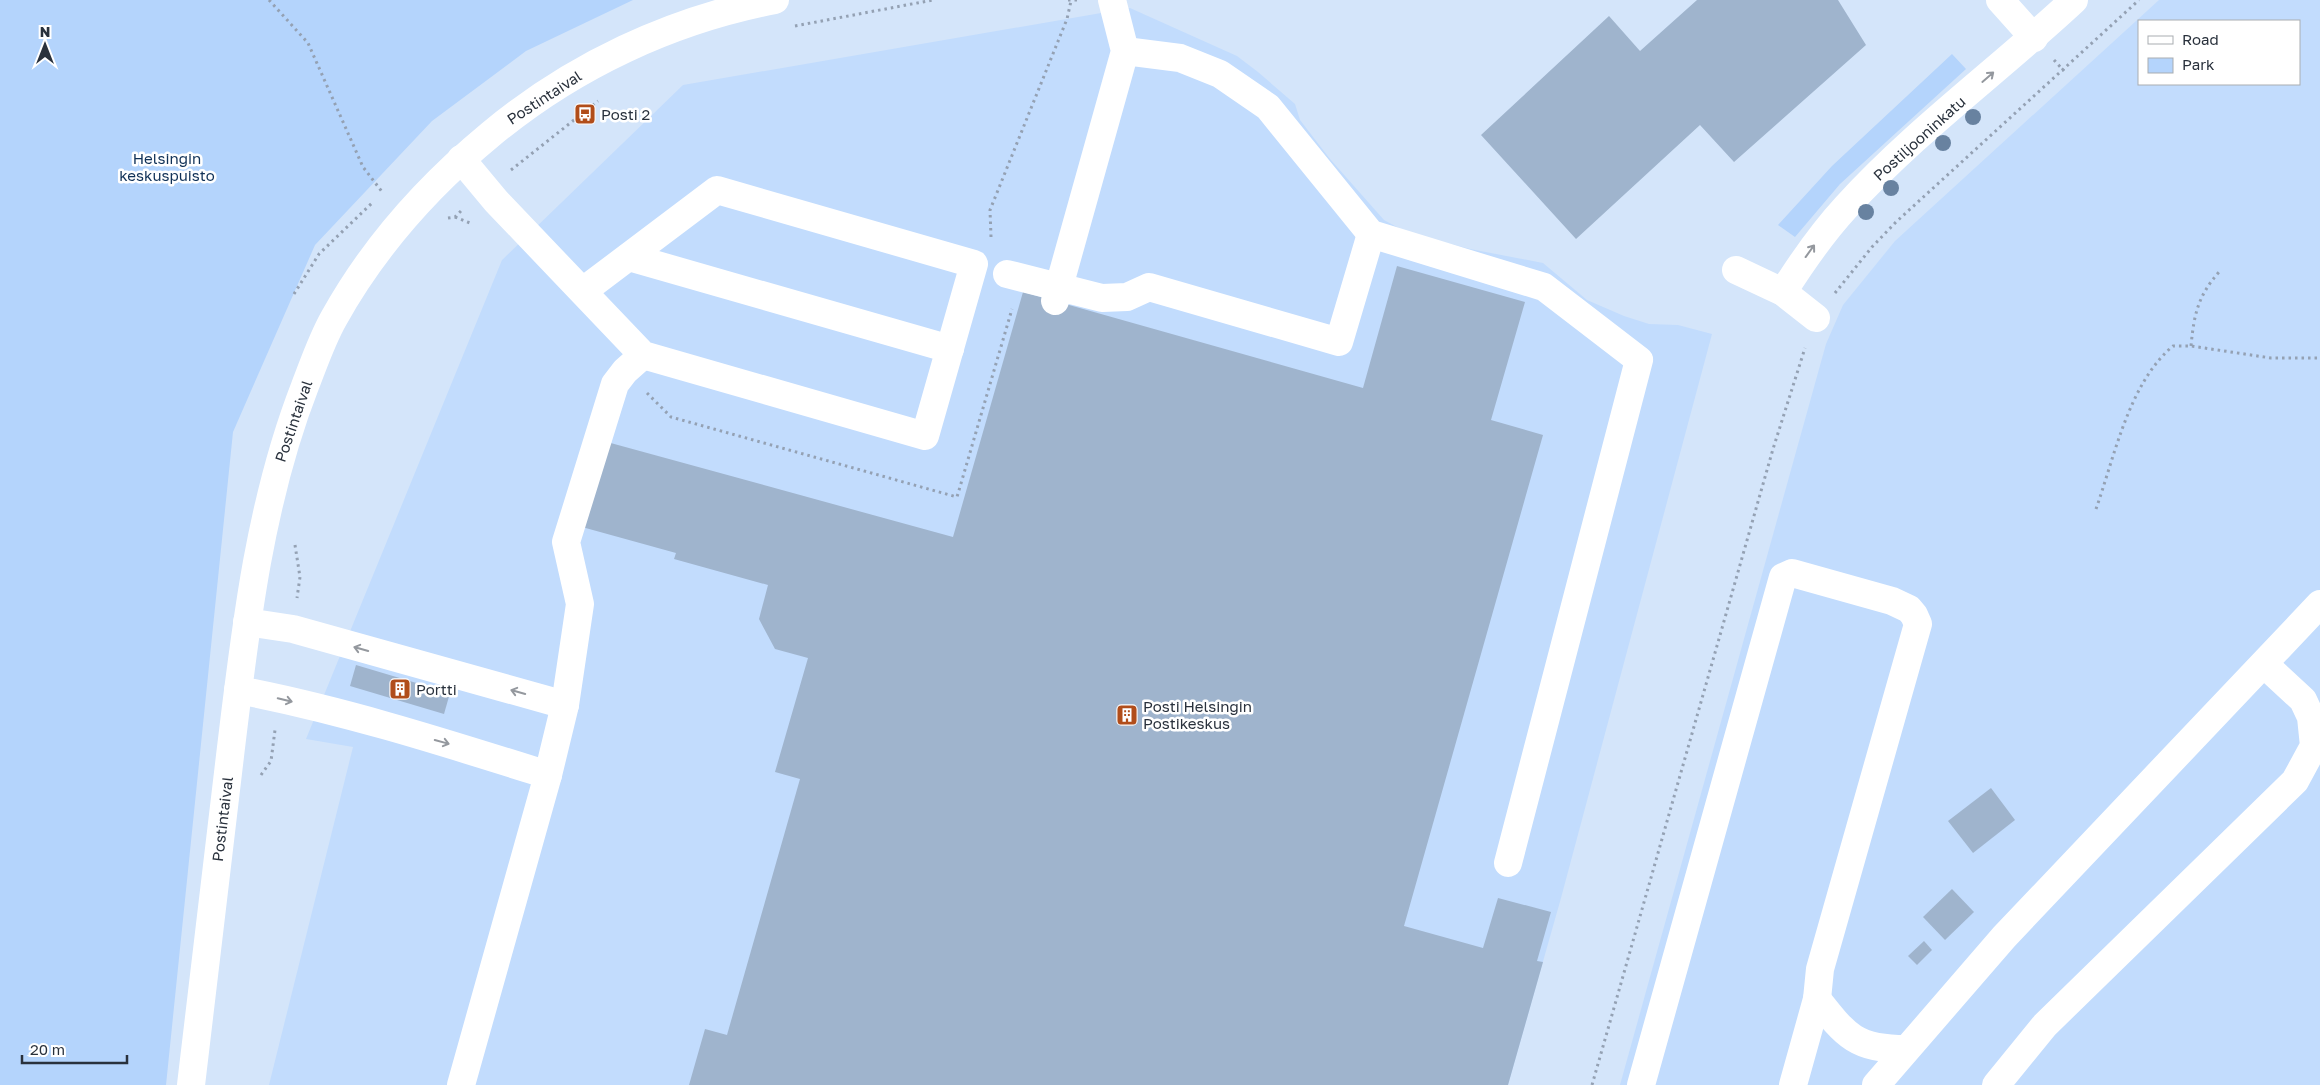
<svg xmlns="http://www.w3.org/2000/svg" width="2320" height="1085" font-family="'Golos Text',sans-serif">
<rect width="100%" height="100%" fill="#d4e5fa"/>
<g fill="#c2dcfd" fill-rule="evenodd">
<path d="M2159 0H2320V1085H1620L1826 344 1843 305 1895 241ZM2139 21H2299V84H2139Z"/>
<polygon points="1130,8 1237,56 1258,72 1295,104 1300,120 1330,159 1384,220 1406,232 1470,249 1543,263 1587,300 1624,316 1649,324 1678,325 1712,334 1561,898 1508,1085 269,1085 353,747 306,739 502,260 683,85"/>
</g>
<g fill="#b4d4fc">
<polygon points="0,0 633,0 526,51 432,121 315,245 233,432 166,1085 0,1085"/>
<polygon points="1952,54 1966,69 1840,184 1795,237 1778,225 1832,166"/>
</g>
<g fill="#9fb4cd">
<polygon points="1697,0 1838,0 1866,45 1734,162 1700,125 1576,239 1481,135 1609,16 1640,51"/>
<polygon points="1397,266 1525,302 1491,420 1543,435 1404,926 1483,948 1498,898 1551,912 1537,961 1543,962 1508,1085 689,1085 705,1029 727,1035 800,779 775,772 808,658 775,649 759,619 768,585 674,559 676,553 582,527 607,442 953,537 1023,292 1363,388"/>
<polygon points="356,665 450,693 444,714 350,686"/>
<polygon points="1991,788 2015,820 1973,853 1948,821"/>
<polygon points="1952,889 1974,912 1945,940 1923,917"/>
<polygon points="1924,941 1932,950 1917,965 1908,956"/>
</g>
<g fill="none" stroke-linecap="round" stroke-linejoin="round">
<g stroke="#94a1b3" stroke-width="3" stroke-dasharray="2.5 4" stroke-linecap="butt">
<polyline points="269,0 308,43 363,167 383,193"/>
<polyline points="1068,0 1077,0"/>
<polyline points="795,26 933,0"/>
<polyline points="2054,60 2064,71"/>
<polyline points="511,170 598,101"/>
<polyline points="455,217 470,223"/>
<polyline points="448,218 455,217 462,210"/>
<polyline points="991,237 990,210 1067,19 1071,1"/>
<polyline points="1835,293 1872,247 1896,222 2139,0"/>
<polyline points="294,294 319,254 373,202"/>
<path d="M2191 346C2194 314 2198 296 2219 272"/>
<polyline points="647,393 671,417 957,497 1012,309"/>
<path d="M2096 509C2115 455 2129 383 2173 346H2191L2271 358H2320"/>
<polyline points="295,545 300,577 297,598"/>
<polyline points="261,775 271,761 275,730"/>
<polyline points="1592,1085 1773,449 1805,348"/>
</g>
<g stroke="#fff" stroke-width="28">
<polyline points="2000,0 2034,38"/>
<polyline points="1125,51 1180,58 1220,74 1268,107 1371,234 1544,287 1639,360 1508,863"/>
<polyline points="461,159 496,201 643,355 925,436 974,264 717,190 583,291"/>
<polyline points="629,257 950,349"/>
<polyline points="1736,270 1783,292 1816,318"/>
<polyline points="1007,274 1102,298 1127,297 1149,287 1339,342 1371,234"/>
<path d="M1783 292C1802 262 1822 233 1846 207 1915 131 1999 70 2074 0"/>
<polyline points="1055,301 1125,51 1112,0"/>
<polyline points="247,622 293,629 565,705"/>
<path d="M238 690C343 710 446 743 548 775"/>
<path d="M1817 999C1846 1036 1856 1049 1906 1049"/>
<path d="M191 1085C204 975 217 866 230 756 245 631 259 504 305 386 314 363 322 339 334 318 374 246 428 186 491 134 573 66 671 20 775 0"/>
<polyline points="461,1085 548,775 565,705 580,604 566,542 615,384 625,371 643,355"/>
<polyline points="1641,1085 1783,577 1792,573 1892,601 1909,609 1914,615 1918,624 1820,969 1817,999 1793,1085"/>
<polyline points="1876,1085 2004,937 2320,604"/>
<polyline points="1996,1085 2045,1025 2295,781 2314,746 2311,717 2303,700 2264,664"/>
</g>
</g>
<g fill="#6882a0">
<circle cx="1973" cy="117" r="8"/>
<circle cx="1943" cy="143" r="8"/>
<circle cx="1891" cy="188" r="8"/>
<circle cx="1866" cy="212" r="8"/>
</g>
<defs><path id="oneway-shaft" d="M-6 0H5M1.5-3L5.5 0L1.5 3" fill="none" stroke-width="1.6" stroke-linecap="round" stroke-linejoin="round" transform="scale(1.25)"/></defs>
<g stroke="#94989e">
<use href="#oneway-shaft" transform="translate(1988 77) rotate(-41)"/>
<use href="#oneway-shaft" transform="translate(1810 251) rotate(-54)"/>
<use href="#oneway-shaft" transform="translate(361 649) rotate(-164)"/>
<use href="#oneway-shaft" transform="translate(518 692) rotate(-164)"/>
<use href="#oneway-shaft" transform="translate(285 700) rotate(14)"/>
<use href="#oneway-shaft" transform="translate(442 742) rotate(15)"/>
</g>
<defs>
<g id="bus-square" transform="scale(1.125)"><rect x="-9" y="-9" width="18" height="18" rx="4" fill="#b14d1a" stroke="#fff"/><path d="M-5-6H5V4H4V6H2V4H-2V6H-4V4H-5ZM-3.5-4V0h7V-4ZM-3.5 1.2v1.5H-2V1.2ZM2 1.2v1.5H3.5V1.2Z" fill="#fff"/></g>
<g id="building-square" transform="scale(1.125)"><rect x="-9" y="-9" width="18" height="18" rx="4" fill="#b14d1a" stroke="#fff"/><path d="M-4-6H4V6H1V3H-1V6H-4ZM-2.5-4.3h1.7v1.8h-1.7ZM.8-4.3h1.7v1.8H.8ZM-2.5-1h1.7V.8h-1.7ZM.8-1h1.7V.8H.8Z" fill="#fff"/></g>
</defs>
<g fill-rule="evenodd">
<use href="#bus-square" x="585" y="114"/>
<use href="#building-square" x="400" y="689"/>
<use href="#building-square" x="1127" y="715"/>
</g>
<g text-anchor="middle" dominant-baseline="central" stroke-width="5" stroke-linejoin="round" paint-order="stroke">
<g font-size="15" fill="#29313c" stroke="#fff">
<text transform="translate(544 97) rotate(-33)">Postintaival</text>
<text transform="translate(1919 138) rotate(-42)">Postiljooninkatu</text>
<text transform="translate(293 421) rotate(-71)">Postintaival</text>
<text transform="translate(222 819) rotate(-83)">Postintaival</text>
</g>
<g font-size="15" fill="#29313c" stroke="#fff" text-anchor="start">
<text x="601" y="114">Posti 2</text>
<text x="416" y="689">Portti</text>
<text x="1143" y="706">Posti Helsingin<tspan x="1143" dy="17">Postikeskus</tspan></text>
</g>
<g font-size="15" fill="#103157" stroke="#fff">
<text x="167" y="158">Helsingin<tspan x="167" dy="17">keskuspuisto</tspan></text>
</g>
</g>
<rect x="2138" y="20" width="162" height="65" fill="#ffffff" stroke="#a9adb1"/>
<rect x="2148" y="36" width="25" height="8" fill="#ffffff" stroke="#a9adb1"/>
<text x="2182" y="45" font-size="15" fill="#29313c">Road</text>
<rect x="2148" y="58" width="25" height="15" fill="#b4d4fc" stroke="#a9adb1"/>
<text x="2182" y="70" font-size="15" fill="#29313c">Park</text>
<g transform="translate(45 45)" stroke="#ffffff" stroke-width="4" paint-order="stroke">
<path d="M0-4L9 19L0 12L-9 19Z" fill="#29313c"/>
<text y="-8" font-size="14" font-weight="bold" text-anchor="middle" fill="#29313c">N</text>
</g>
<path d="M22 1055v8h105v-8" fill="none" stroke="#29313c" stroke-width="2.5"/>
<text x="30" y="1055" font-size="15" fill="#29313c" stroke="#ffffff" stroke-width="4" paint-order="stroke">20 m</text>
</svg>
